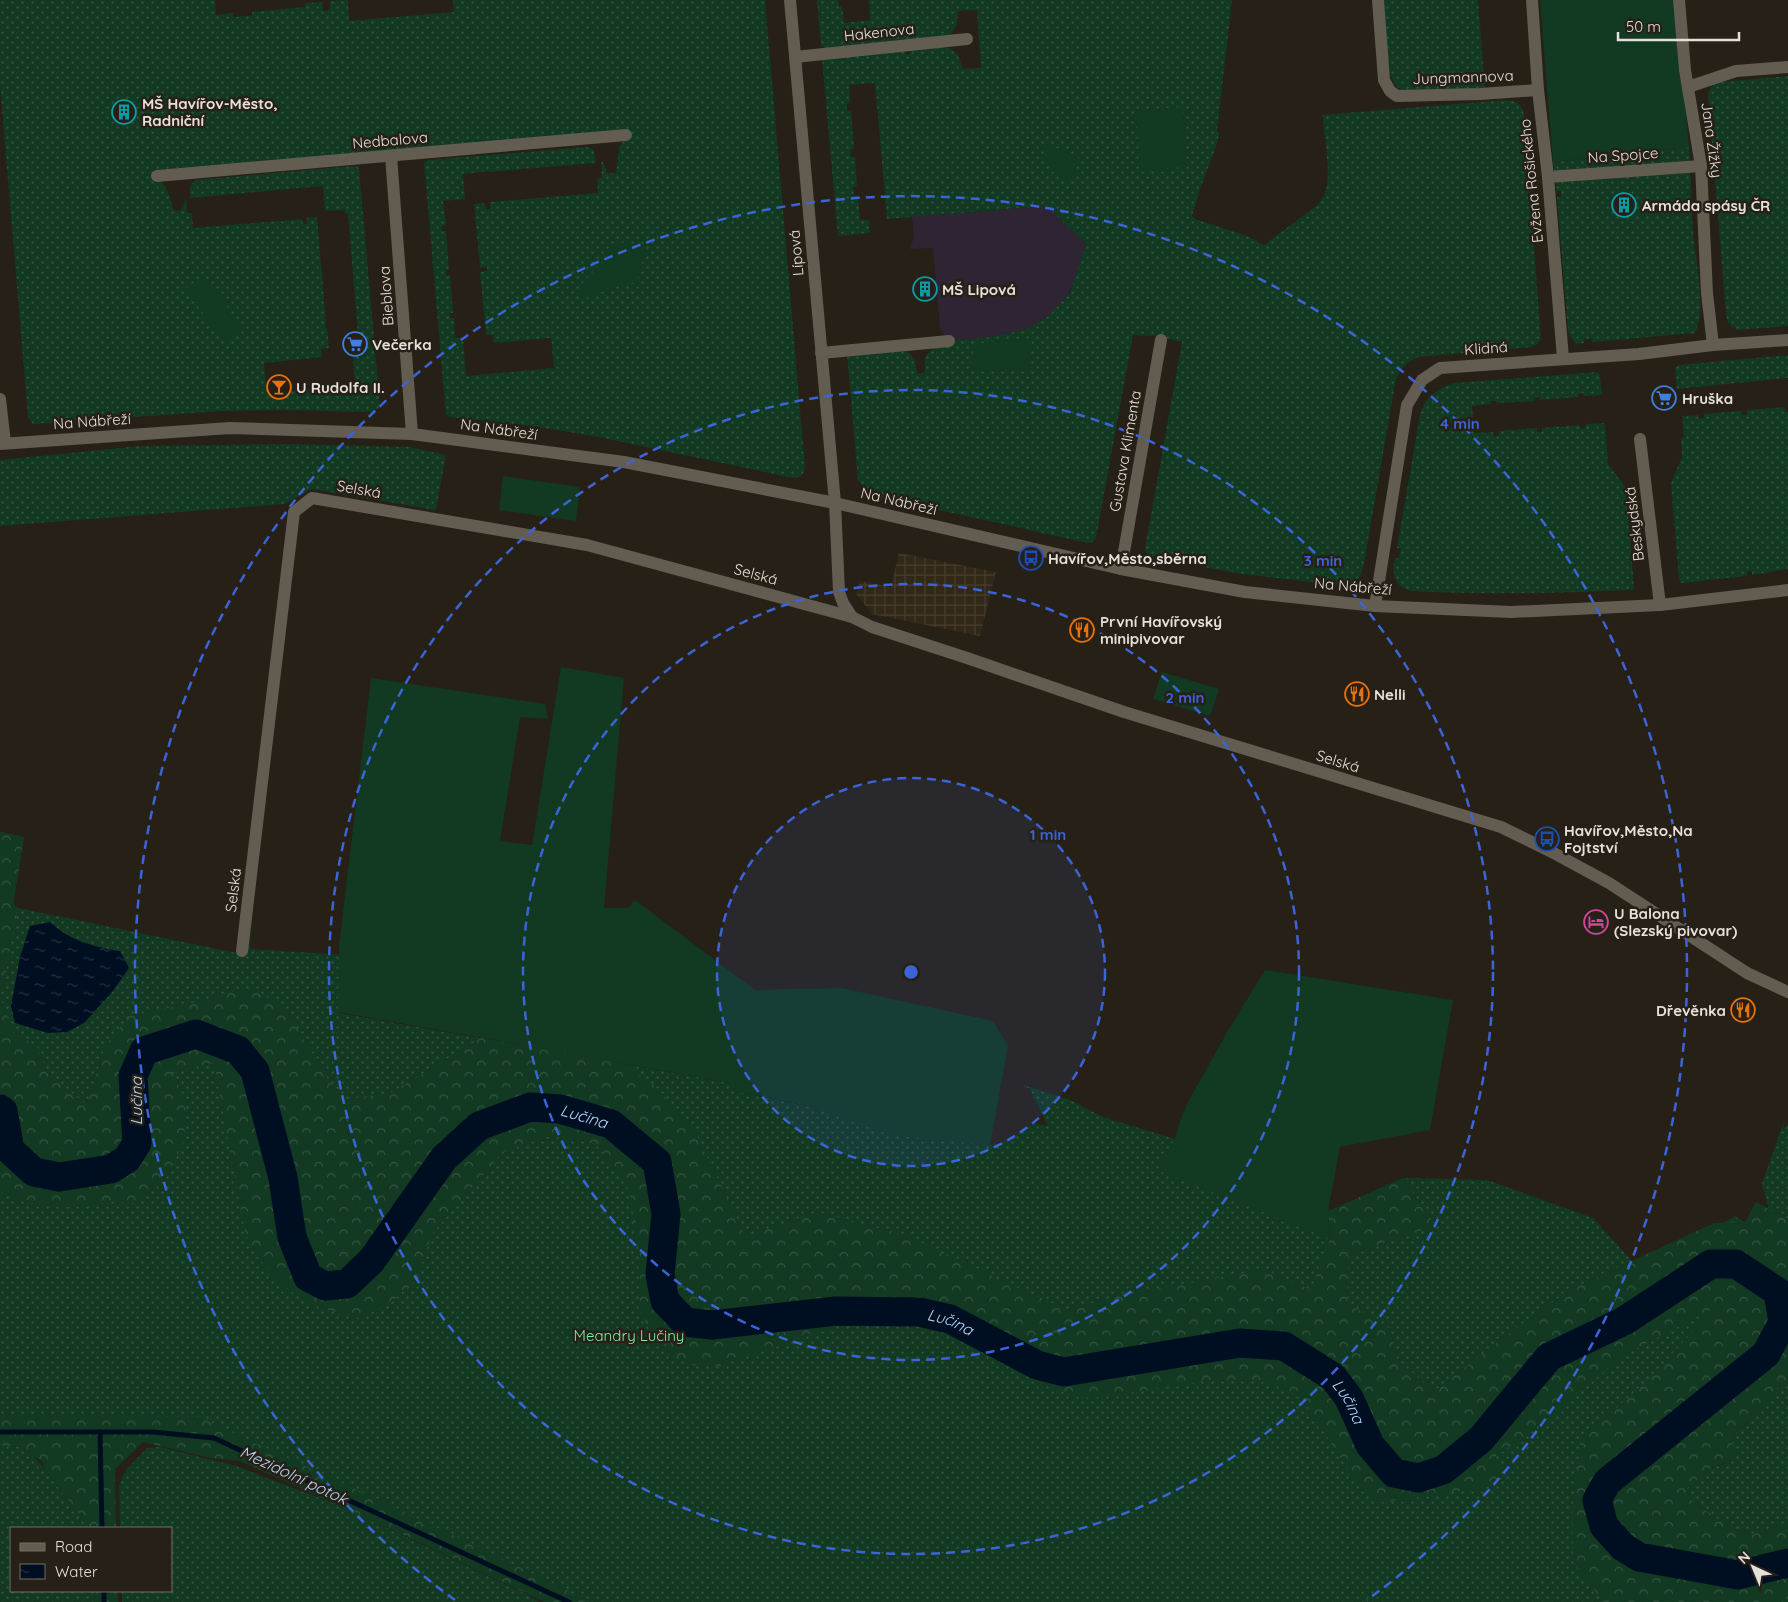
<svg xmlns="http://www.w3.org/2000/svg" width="1788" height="1602" font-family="Quicksand,sans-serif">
<defs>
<pattern id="industrial-grid" width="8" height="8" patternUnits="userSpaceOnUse" patternTransform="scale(1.25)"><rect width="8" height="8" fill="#322818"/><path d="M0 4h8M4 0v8" fill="none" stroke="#463d2e"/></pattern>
<pattern id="grass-dots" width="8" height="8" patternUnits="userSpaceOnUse" patternTransform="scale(1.25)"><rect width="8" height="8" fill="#123922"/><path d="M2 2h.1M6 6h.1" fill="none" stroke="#345542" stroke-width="1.8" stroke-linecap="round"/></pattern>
<pattern id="forest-crowns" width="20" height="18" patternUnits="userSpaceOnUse" patternTransform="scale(1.25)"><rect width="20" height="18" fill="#123922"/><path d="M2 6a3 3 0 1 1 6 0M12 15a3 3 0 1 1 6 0" fill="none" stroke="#345542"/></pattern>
<pattern id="water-ripples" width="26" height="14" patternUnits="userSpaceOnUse" patternTransform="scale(1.25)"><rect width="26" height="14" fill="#000e21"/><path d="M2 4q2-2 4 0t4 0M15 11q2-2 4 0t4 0" fill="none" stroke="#253141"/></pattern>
</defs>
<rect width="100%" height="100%" fill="#262016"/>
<polygon fill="url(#industrial-grid)" points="899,553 996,572 980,636 872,614 856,594 860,581 891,587"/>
<polygon fill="#2e2433" points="1046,206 1086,244 1073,284 1066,298 1048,316 1027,329 991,337 949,341 940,329 933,248 910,249 914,236 912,217"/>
<g fill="url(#grass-dots)">
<path d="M0 0H215L216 15 233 13 234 17 252 16V12L305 7V3L322 2 323 11 330 10V1L348 0 349 21 454 12 453 0H765L805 468C804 474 800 478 793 478L599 437 532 426 449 417 446 414 424 163 428 160 587 147 594 150 596 163 488 172V171L483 172 463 174 465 199 443 201 446 225 442 226V231H446L449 270H446V275H450L453 313H450V318H454L455 338H463L466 376 554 368 551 338 494 343 493 335H486L480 272 487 271V267L480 268 474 204 485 203 486 210 490 209V202L598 193 597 179 602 178 601 162H603L607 173H616L619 148 623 141 361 153 154 170V179C168 182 170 199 174 211L182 210 186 198 187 213H192L193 228 302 219 303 224H307L306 218 317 217 326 323 325 328H327L329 348 321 349 322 357 264 363 267 393 355 385 352 347 359 346 348 214H345V210L325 211 323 186 190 198V187L195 180 355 166 359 168 380 407 373 412 286 410 222 411 33 424 28 417 0 85Z"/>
<path d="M817 0H838L839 6H842L844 23 870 20 869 0H1232L1217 131H1219C1218 146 1213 154 1208 168 1202 183 1196 200 1192 216L1195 219 1247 236 1264 245 1316 206C1321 201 1325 196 1326 189 1331 172 1324 136 1323 117L1321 115 1507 100C1517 101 1522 105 1524 114L1541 339 1537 344 1532 347 1418 357C1408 362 1400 368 1396 379L1363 569 1358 579 1346 586 1242 574 1150 557 1146 552 1145 548 1182 342 1154 336 1133 335 1096 538 1093 542 1088 543 876 496 864 487 858 480 847 354 907 351 915 359 917 374 925 373V357L932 349 949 341 991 337 1027 329 1048 316 1070 293 1086 244 1046 206 887 219 875 83 849 85 850 102 847 103V111H851L854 149 850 150 851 157H855L857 186 853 187 854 196H858L860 220H869L870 233 838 236 822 59 905 50 906 55 910 54V49C933 48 959 38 962 69L981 68 977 10 958 11 957 25 949 36 825 48 821 46Z"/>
<polygon points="1382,0 1478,0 1485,90 1407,94 1395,85 1387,69"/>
<polygon points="1788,76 1788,326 1737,330 1728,323 1726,314 1708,93 1711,87 1719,82"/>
<path d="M1689 147C1691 175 1691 203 1693 231 1695 258 1707 311 1695 333L1593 342 1592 339H1584V343L1576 344 1571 338 1568 330 1557 197H1561V191H1557V194L1553 162Z"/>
<polygon points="1788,355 1788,378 1677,389 1675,368 1679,365"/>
<path d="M1597 372 1600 375 1602 395 1584 396 1583 393 1578 394V397L1540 400 1539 397 1534 398 1535 401 1497 403 1496 401H1491V404L1472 406 1474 433 1493 432 1494 436H1499V431L1537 428V432H1542V428L1580 425 1581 429 1586 428V424L1605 423 1608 464 1626 488 1634 588 1632 590C1558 593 1485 595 1411 591 1394 587 1391 573 1395 558H1399L1401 549 1397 548 1420 415C1425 397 1437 388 1455 383Z"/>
<polygon points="1785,407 1785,412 1788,412 1788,569 1752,575 1752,571 1747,572 1747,576 1681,583 1679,580 1671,483 1682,457 1681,438 1684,437 1682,416 1698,415 1699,419 1704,418 1704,414 1741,411 1742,415 1747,415 1747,410"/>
<polygon points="288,444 410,447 446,455 436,510 311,489 285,504 0,526 0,460 140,446"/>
<polygon points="0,832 24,837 13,904 18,908 237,953 252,918 250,949 344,955 339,1013 736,1084 735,1091 990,1145 1002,1143 1035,1123 1048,1126 1030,1089 1017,1083 1070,1100 1103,1117 1175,1139 1158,1169 1328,1236 1330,1239 1328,1243 1327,1317 1420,1435 1635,1274 1735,1216 1788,1252 1654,1511 1707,1552 1788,1536 1788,1602 573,1602 204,1430 0,1427"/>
<polygon points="1784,1121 1783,1130 1788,1124 1788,1219 1769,1210 1762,1184"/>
<polygon points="1403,1178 1487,1180 1593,1218 1632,1261 1573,1288 1496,1343 1434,1392 1397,1360 1390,1329 1347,1303 1348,1255 1435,1226"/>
<path d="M1788 1383V1521C1780 1525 1771 1530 1763 1532 1739 1539 1711 1513 1692 1501L1688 1494 1687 1488 1711 1468 1724 1464 1732 1445 1735 1433 1754 1417 1777 1388Z"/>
<polygon points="0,1446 27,1447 90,1528 11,1528 11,1591 94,1591 94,1602 0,1602"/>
<polygon points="160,1447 236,1466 343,1507 526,1594 539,1602 122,1602 122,1591 171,1591 171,1528 120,1528 119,1485 125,1471 147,1448"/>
</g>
<g fill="url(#forest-crowns)">
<path d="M0 832 24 837 13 904 18 908 1 999 14 1034 37 1046 46 1071 87 1106 105 1046 129 1016 195 1002 246 988 282 1004 341 1100 391 1093 481 1038 626 1064 657 1088 696 1134 746 1237 817 1212 905 1235 1020 1289 1066 1309 1136 1293 1264 1269 1311 1290 1330 1239 1328 1211 1403 1178 1435 1226 1348 1255 1347 1303 1390 1329 1397 1360 1434 1392 1496 1343 1573 1288 1714 1223 1745 1222 1756 1202 1788 1219V1383L1777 1388 1754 1417 1735 1433 1732 1445 1737 1449 1736 1458 1711 1468 1687 1488 1688 1494 1692 1501C1711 1513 1739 1539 1763 1532 1771 1530 1780 1525 1788 1521V1596L1776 1602H1603L1573 1562 1572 1515 1580 1441 1649 1379 1714 1308 1624 1355 1536 1428 1496 1456 1503 1478 1488 1487 1377 1503 1360 1488 1304 1401 1284 1388 1251 1379 1205 1381 1103 1397 1081 1398 1051 1388 1006 1364 944 1326 909 1320 853 1322 804 1336 717 1367 690 1365 655 1344 640 1309V1257L629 1190 596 1144 550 1136 503 1152 432 1234 416 1280 389 1304 358 1318 321 1308 298 1296 279 1282 256 1255 245 1233 214 1063 171 1072 186 1100 184 1141 168 1175 139 1203 111 1202 65 1208 20 1201 0 1192Z"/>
<polygon points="0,1415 199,1417 413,1516 592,1602 544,1602 399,1533 240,1461 211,1458 143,1442 115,1469 116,1528 90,1528 45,1470 42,1461 35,1457 27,1447 0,1446"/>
<rect x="94" y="1591" width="24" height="11"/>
</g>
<g fill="#123922">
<polygon points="1540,0 1676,0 1689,147 1553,162"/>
<polygon points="1183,107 1187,167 1140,170 1136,111"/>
<path d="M1047 144 1078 157 1075 181C1051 179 1051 169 1043 149Z"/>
<polygon points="616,242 647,245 637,282 613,285 592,298 572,295 614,249"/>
<polygon points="204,275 243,329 224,342 185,289"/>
<polygon points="1032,338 1029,371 971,370 974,344"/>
<polygon points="503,476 580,487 576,521 499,510"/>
<polygon points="561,667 624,678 604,908 628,908 635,900 755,990 842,988 993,1021 1008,1046 990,1145 890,1135 808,1106 735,1091 736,1084 338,1012 339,946 371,678 545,704 548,719 520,717 500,841 532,845"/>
<polygon points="1162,672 1219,689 1210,716 1153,699"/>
<polygon points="1265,970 1453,1000 1430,1130 1340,1147 1328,1211 1330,1239 1157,1170 1175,1139 1180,1121 1189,1100 1230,1027"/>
</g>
<path fill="url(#water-ripples)" d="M51 922C66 940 98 948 120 951L129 968 113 991 84 1023 67 1032 48 1033 15 1023 11 1006 20 957 30 926Z"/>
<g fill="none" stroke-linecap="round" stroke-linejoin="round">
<g stroke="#000e21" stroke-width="5">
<polyline points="0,1432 153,1432 214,1438 569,1602"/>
<polyline points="100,1432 102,1528"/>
<polyline points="104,1591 104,1602"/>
</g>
<path stroke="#000e21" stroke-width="29" id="s1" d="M0 1109 3 1111 10 1150 34 1172 59 1177 111 1169 127 1159 137 1143 133 1076 144 1051 196 1034 238 1050 255 1071 283 1178 292 1237 308 1277 325 1286 347 1284 372 1260 444 1158 479 1126 530 1107 560 1109 611 1124 657 1162 666 1214 660 1274 665 1301 685 1322 712 1325 836 1311 919 1312 950 1319 1037 1365 1064 1372 1240 1343 1284 1346 1333 1377 1349 1398 1370 1445 1394 1473 1418 1478 1443 1470 1481 1439 1549 1357 1624 1321 1711 1264H1736L1778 1292 1783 1322 1766 1354 1607 1482 1597 1500 1604 1526 1623 1547 1639 1557 1738 1575 1788 1563"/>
<g stroke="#635c50" stroke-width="12">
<polyline points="790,0 835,503 839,592 843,603 852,617"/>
<polyline points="1378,0 1384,80 1390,91 1397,96 1480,94 1538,90"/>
<polyline points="1532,0 1538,90 1548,177 1563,358"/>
<polyline points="1679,0 1685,70 1701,166 1707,293 1713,345"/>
<polyline points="795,57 967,39"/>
<polyline points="1688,87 1736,71 1788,67"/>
<polyline points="391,156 412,434"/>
<polyline points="157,176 626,135"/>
<polyline points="1548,177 1701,166"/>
<polyline points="821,353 949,341"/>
<polyline points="0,399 5,443"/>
<polyline points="1640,439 1660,605"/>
<polyline points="0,444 230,428 412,434 624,462 835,503 1121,569 1245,592 1375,606 1511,612 1660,605 1788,590"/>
<polyline points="1121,569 1161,340"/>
<polyline points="1375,606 1407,405 1422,380 1440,368 1639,354 1713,345 1788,340"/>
<polyline points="242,951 294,512 312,498 587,545 852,617 872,627 967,658 1124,712 1501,827 1550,851 1609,883 1747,973 1788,992"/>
</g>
</g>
<circle cx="911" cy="972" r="194" fill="#3b64d8" fill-opacity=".12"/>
<g fill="none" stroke="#3b64d8" stroke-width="2.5" stroke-dasharray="9 6">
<circle cx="911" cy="972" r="194"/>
<circle cx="911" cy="972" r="388"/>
<circle cx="911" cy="972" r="582"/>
<path d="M455 1600A776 776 0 1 1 1367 1600"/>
</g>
<defs>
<g id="building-ring" transform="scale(1.25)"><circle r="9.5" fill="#262016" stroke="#0f9aa8" stroke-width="1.5"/><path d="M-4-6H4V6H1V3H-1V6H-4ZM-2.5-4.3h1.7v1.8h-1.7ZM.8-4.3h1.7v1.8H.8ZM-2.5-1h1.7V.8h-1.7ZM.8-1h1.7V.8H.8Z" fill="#0f9aa8"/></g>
<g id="supermarket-ring" transform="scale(1.25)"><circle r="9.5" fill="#262016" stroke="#3f7fe0" stroke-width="1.5"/><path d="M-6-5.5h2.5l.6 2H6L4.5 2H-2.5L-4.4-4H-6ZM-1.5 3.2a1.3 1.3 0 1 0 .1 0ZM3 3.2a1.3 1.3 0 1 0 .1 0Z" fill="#3f7fe0"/></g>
<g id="bar-ring" transform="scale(1.25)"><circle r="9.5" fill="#262016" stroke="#e8710a" stroke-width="1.5"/><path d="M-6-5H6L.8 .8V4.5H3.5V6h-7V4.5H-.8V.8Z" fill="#e8710a"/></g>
<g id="bus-ring" transform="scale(1.25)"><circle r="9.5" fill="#262016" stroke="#1a4fb4" stroke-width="1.5"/><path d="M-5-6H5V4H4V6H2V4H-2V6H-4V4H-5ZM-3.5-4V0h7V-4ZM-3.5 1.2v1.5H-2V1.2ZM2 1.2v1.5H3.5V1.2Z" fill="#1a4fb4"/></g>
<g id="restaurant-ring" transform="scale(1.25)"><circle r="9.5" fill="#262016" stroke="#e8710a" stroke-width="1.5"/><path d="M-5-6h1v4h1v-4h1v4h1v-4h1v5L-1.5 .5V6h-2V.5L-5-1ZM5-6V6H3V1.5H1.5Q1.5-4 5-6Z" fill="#e8710a"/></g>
<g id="hotel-ring" transform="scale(1.25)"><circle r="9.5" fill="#262016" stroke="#d1479c" stroke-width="1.5"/><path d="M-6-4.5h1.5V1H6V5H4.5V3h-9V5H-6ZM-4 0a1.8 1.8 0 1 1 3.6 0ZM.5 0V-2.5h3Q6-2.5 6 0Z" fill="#d1479c"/></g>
</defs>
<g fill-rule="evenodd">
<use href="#building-ring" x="124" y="112"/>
<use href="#building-ring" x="1624" y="205"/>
<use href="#building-ring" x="925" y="289"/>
<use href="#supermarket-ring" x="355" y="344"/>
<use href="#bar-ring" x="279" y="387"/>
<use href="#supermarket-ring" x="1664" y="398"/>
<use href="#bus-ring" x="1031" y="558"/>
<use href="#restaurant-ring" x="1082" y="630"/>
<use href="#restaurant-ring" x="1357" y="694"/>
<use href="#bus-ring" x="1547" y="839"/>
<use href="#hotel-ring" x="1596" y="922"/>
<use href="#restaurant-ring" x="1743" y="1010"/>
</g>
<g text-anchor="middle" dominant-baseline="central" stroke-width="5" stroke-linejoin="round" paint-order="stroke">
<g font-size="15" fill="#e5e1da" stroke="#262016">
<text transform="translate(879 32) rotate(-6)">Hakenova</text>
<text transform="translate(1463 77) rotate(-2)">Jungmannova</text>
<text transform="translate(390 140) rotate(-5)">Nedbalova</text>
<text transform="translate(1712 140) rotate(82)">Jana Žižky</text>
<text transform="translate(1623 155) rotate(-4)">Na Spojce</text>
<text transform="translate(1531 181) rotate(-96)">Evžena Rošického</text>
<text transform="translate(796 253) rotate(-95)">Lípová</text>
<text transform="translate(386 296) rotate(-94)">Bieblova</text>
<text transform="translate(1486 348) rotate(-4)">Klidná</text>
<text transform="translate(92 421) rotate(-4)">Na Nábřeží</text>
<text transform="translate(499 429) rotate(8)">Na Nábřeží</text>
<text transform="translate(1125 451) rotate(-80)">Gustava Klimenta</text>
<text transform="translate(359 489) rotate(10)">Selská</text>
<text transform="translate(899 501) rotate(13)">Na Nábřeží</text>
<text transform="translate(1634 524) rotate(-97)">Beskydská</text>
<text transform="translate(756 574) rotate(15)">Selská</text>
<text transform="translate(1353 586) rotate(5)">Na Nábřeží</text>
<text transform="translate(1338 761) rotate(17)">Selská</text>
<text transform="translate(233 890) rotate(-83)">Selská</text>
</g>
<g font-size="15" font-weight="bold" fill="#e5e1da" stroke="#262016" text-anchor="start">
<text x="142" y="103">MŠ Havířov-Město,<tspan x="142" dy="17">Radniční</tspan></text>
<text x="1642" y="205">Armáda spásy ČR</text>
<text x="942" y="289">MŠ Lipová</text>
<text x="372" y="344">Večerka</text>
<text x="296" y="387">U Rudolfa II.</text>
<text x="1682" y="398">Hruška</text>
<text x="1048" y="558">Havířov,Město,sběrna</text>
<text x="1100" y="621">První Havířovský<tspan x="1100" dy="17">minipivovar</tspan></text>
<text x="1374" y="694">Nelli</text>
<text x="1564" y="830">Havířov,Město,Na<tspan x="1564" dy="17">Fojtství</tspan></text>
<text x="1614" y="913">U Balona<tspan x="1614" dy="17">(Slezský pivovar)</tspan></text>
<text x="1726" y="1010" text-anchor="end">Dřevěnka</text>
</g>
<g font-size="15" fill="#79f1a6" stroke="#262016">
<text x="629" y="1335">Meandry Lučiny</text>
</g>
<g font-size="16" font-style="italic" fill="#b4d7f9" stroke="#262016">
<text transform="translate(136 1101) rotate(-90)">Lučina</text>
<text stroke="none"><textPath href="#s1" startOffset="984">Lučina</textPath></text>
<text stroke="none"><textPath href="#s1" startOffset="1509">Lučina</textPath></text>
<text stroke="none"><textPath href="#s1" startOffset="1944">Lučina</textPath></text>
<text transform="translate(294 1475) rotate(25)">Mezidolní potok</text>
</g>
</g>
<circle cx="911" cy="972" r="8" fill="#3b64d8" stroke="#262016" stroke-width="2.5"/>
<g font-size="15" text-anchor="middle" font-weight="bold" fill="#3b64d8" stroke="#262016" stroke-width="5" stroke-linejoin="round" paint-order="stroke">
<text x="1460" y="429">4 min</text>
<text x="1323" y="566">3 min</text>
<text x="1185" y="703">2 min</text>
<text x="1048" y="840">1 min</text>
</g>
<rect x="10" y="1527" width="162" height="65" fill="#262016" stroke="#726d64"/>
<rect x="20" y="1543" width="25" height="8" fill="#635c50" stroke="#726d64"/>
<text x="55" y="1552" font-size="15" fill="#e5e1da">Road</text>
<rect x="20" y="1564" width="25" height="15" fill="url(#water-ripples)" stroke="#726d64"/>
<text x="55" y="1577" font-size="15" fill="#e5e1da">Water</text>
<g transform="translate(1753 1567) rotate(316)" stroke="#262016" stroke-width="4" paint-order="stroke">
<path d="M0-4L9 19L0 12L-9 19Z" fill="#e5e1da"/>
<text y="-8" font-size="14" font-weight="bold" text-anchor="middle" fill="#e5e1da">N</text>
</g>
<path d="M1618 32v8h121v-8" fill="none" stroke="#e5e1da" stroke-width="2.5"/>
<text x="1626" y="32" font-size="15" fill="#e5e1da" stroke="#262016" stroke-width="4" paint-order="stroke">50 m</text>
</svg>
